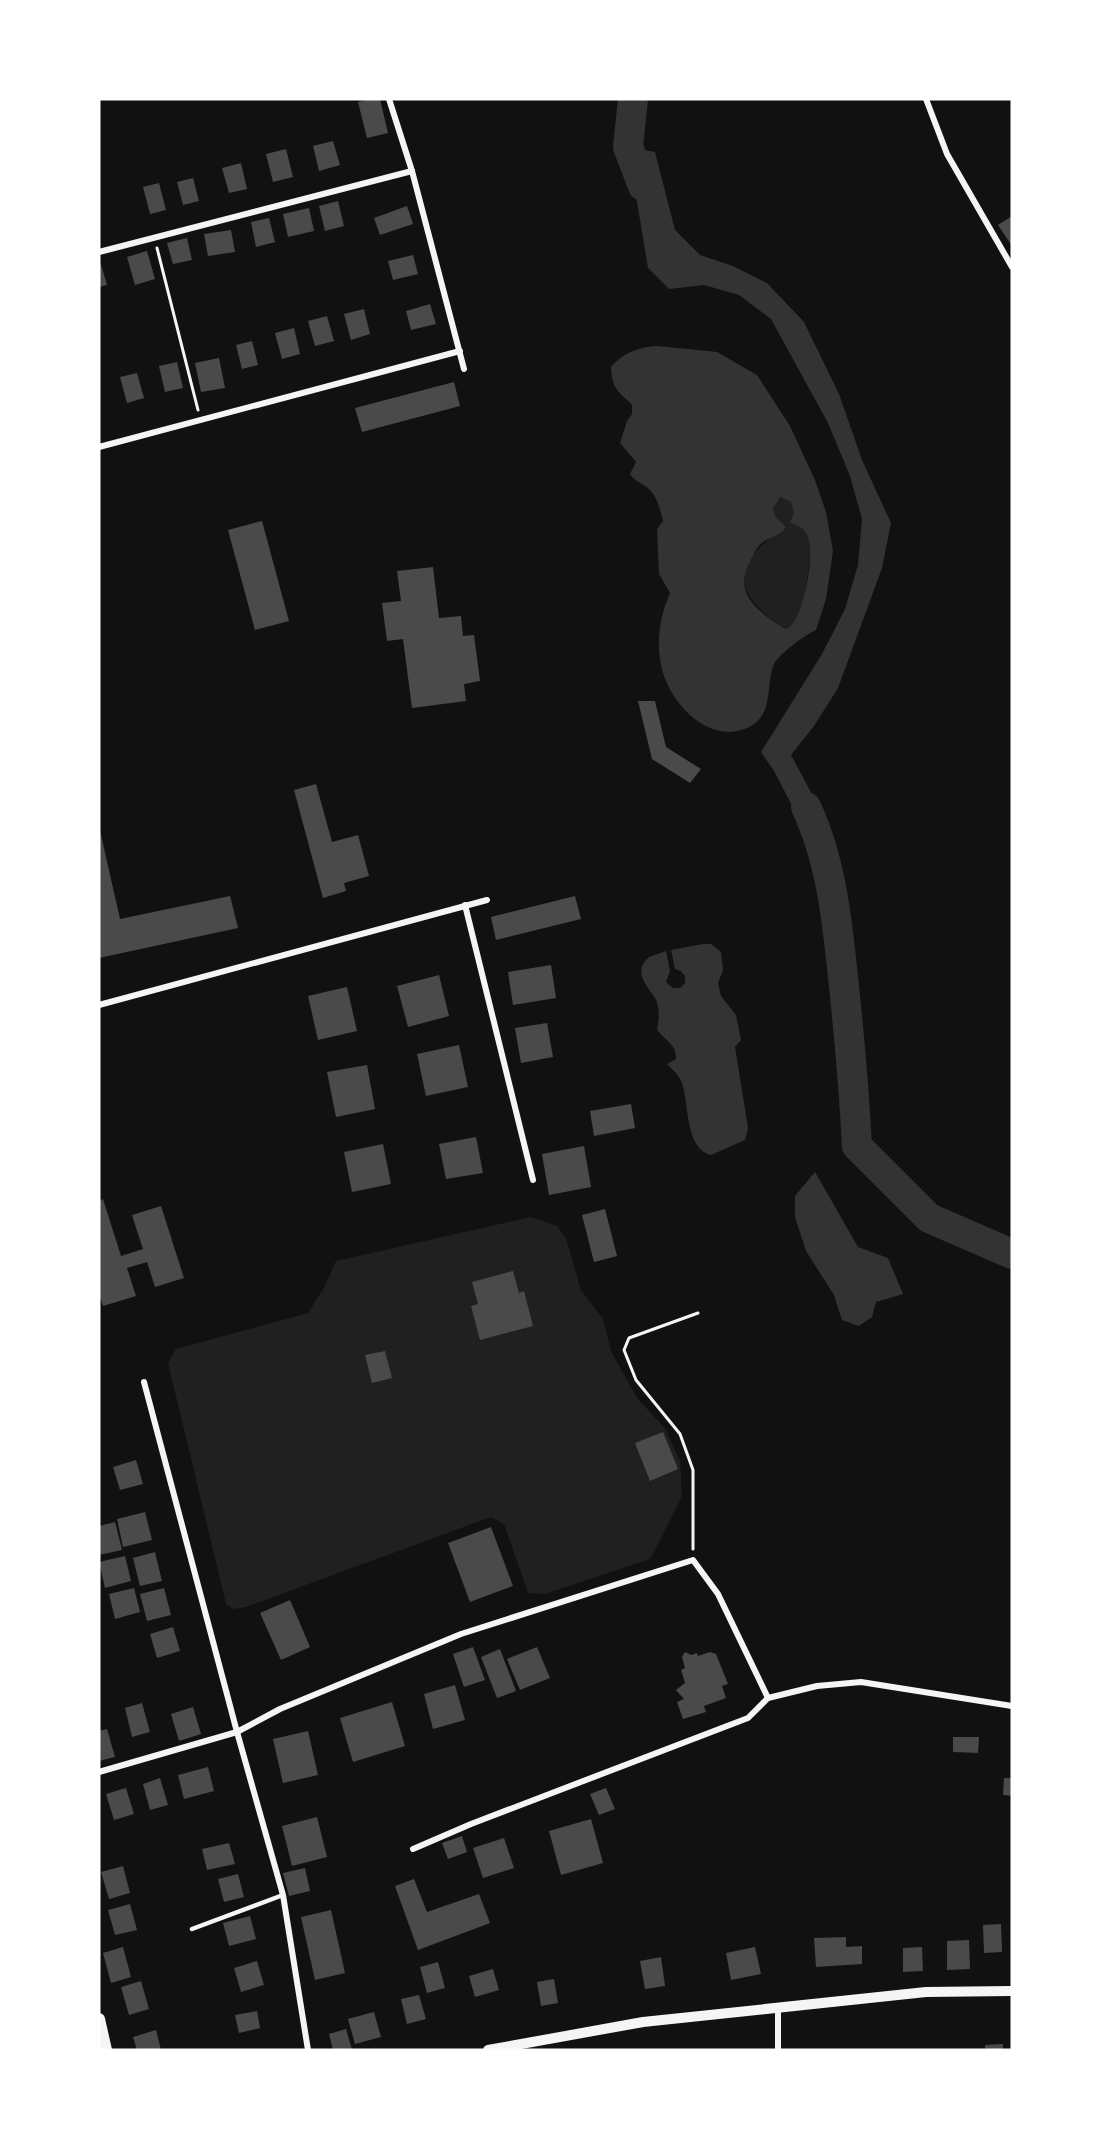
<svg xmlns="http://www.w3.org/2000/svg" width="1111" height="2149" font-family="'Source Sans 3',sans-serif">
<rect width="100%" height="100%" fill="#111"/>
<g fill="#202020">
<path d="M780 497 791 502C797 518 808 534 811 549 807 569 807 622 786 629 730 594 731 562 786 527L776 517 773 509Z"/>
<polygon points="531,1217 557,1226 566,1238 581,1290 603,1319 611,1351 637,1398 665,1428 680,1461 682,1497 650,1559 545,1594 528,1593 504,1524 491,1517 246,1607 233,1609 226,1604 168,1363 176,1349 308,1313 325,1286 336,1261"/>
</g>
<g fill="#333" fill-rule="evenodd">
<polygon points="628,147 655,152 675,230 700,255 733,266 767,283 804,322 839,394 862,460 891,523 882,568 838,688 814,726 791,755 828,824 827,848 809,838 774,771 761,752 822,654 845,609 858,565 862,519 850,476 828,423 771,319 739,295 704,285 669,289 648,268"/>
<path d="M658 346 717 352 757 375 790 426 815 480 826 512 833 551 826 599 816 630C805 635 780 653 774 664 766 683 773 711 754 724 713 751 668 703 661 665 656 640 660 616 670 593L659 574 657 529 663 521C660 510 658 498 649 489 643 483 635 482 630 474L636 462 620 443 627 421 632 414V405C618 390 612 390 611 367 624 352 639 347 658 346ZM780 497 791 502 794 512 790 523C800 525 807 531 809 541 814 557 803 624 786 629 759 613 732 594 750 561 754 554 757 546 763 542 772 536 780 536 786 527L776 517 773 509Z"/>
<path d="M703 944H711L721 952 723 970 718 983 721 996 736 1015 741 1040 735 1047 748 1128 745 1140 711 1155C685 1149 689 1103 682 1083 679 1075 673 1070 667 1064L676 1059C676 1042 664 1041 657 1029 659 1020 660 1009 656 1000 649 987 631 973 649 957L666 951 670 971 666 982 673 988H680L685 983V976L681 971 675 969 671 950Z"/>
<polygon points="815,1172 858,1247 888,1258 903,1294 876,1302 872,1317 859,1326 842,1320 834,1295 806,1251 795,1217 795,1196"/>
</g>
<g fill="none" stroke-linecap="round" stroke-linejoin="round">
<g stroke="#333" stroke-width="30">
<polyline points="633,99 628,147 643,186"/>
<path d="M806 807C831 860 837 919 843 977 849 1033 854 1089 857 1146L929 1218 1012 1254"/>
</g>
</g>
<g fill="#4a4a4a">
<polygon points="370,99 380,99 388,133 367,138 358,102"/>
<polygon points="333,141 340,165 319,171 313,146"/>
<polygon points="286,149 293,177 273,182 266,154"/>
<polygon points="241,163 247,189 229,193 222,168"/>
<polygon points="193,178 199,201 183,205 177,182"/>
<polygon points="159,183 166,210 150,214 143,187"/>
<polygon points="338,201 344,226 325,231 319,206"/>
<polygon points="407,206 413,224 380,235 374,218"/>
<polygon points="309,208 314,231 288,237 283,214"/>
<polygon points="1012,216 1012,246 998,225"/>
<polygon points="269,218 275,242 256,247 251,222"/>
<polygon points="231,230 235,252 208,256 204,234"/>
<polygon points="187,238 192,260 173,264 167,243"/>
<polygon points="147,251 155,279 135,285 127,257"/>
<polygon points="413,255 418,274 393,280 388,261"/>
<polygon points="99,258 107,285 99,287"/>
<polygon points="430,304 436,324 411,330 406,311"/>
<polygon points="364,309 370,334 351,340 344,314"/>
<polygon points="327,316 334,341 315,346 308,321"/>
<polygon points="294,328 300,354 282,359 275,333"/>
<polygon points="252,341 258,365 242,369 236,345"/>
<polygon points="219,358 225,388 201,392 195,363"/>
<polygon points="177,362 183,388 165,392 159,366"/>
<polygon points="137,373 144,398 127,403 120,377"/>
<polygon points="454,382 460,406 362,432 355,408"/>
<polygon points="262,521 289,621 255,630 228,530"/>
<polygon points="433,567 439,618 461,616 463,636 474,635 480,681 464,684 466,701 412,708 403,639 387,641 382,603 401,601 397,571"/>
<polygon points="638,701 655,701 666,747 701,769 690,783 652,759"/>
<polygon points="316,784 332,842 358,835 369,876 344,883 346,891 323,898 294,790"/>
<polygon points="99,826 120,919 230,896 238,928 99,958"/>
<polygon points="575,896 581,919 496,940 491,917"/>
<polygon points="551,965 556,998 513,1005 508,972"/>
<polygon points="439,975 449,1016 408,1027 397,986"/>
<polygon points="347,987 357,1031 318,1040 308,996"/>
<polygon points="547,1023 553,1057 521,1063 515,1028"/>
<polygon points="459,1045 468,1087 426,1096 417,1054"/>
<polygon points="367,1065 375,1109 336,1117 327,1072"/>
<polygon points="631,1104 635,1128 594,1136 590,1111"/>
<polygon points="476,1137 483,1173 446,1179 439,1144"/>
<polygon points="383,1144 391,1184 352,1192 344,1152"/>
<polygon points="584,1146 591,1187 549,1195 542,1154"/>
<polygon points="103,1199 121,1256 143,1249 132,1215 161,1206 184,1278 155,1287 147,1262 127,1268 136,1296 103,1306 99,1294 99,1201"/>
<polygon points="605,1209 617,1256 594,1262 582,1215"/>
<polygon points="513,1271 519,1293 524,1291 533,1326 480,1340 471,1306 478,1304 472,1282"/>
<polygon points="385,1351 392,1378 372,1383 365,1355"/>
<polygon points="663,1432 678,1469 650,1481 635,1443"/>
<polygon points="136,1460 143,1484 120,1490 113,1467"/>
<polygon points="145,1512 152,1540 123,1547 117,1519"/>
<polygon points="115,1522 122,1550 99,1555 99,1526"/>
<polygon points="491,1527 513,1586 470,1602 448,1543"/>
<polygon points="155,1552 162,1581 140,1586 133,1558"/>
<polygon points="125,1556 131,1581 105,1588 99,1562"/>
<polygon points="134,1588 140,1612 115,1619 109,1594"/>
<polygon points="164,1588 171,1615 147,1621 140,1594"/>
<polygon points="290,1600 310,1647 281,1660 260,1613"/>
<polygon points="173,1627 180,1651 157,1658 150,1634"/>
<polygon points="473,1647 485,1680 464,1687 453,1654"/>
<polygon points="537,1647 550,1678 520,1690 507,1659"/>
<polygon points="500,1649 516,1691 497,1698 481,1657"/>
<polygon points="685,1652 691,1655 697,1653 698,1656 710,1652 716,1654 728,1684 722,1686 726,1698 704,1706 706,1712 683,1719 677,1702 684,1699 676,1690 685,1683 681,1670 685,1668 682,1657"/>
<polygon points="455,1685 465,1720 433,1729 424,1694"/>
<polygon points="392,1702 405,1746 353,1762 340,1718"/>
<polygon points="142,1703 150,1732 132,1737 125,1708"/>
<polygon points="193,1707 201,1734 179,1741 171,1714"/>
<polygon points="107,1729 115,1757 99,1761 99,1731"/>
<polygon points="308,1731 318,1775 283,1783 273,1739"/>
<polygon points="953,1737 979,1737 978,1753 953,1752"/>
<polygon points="208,1767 214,1791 184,1799 178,1775"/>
<polygon points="160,1778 168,1805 150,1810 143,1784"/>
<polygon points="1004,1778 1012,1778 1012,1796 1003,1795"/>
<polygon points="126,1788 134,1814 114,1820 106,1794"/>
<polygon points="606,1788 615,1809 599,1815 590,1794"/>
<polygon points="317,1817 327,1857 292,1866 282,1826"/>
<polygon points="591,1819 603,1863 561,1875 549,1831"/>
<polygon points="462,1836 467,1852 448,1859 442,1843"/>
<polygon points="504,1838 514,1868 483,1878 473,1848"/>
<polygon points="229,1843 235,1864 207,1870 202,1849"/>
<polygon points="123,1866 130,1893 109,1899 101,1872"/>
<polygon points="305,1868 310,1891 289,1896 283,1873"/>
<polygon points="238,1874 244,1897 224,1902 218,1879"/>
<polygon points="414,1879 427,1912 479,1894 490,1923 418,1950 395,1886"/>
<polygon points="130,1904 137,1930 115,1935 108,1910"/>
<polygon points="331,1910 345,1973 315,1980 301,1917"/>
<polygon points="250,1916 256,1939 229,1946 223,1923"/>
<polygon points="1001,1924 1002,1952 984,1953 983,1925"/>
<polygon points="846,1937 846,1947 862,1946 862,1964 816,1967 814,1938"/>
<polygon points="969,1940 970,1969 947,1970 947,1941"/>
<polygon points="123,1947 131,1977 111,1983 103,1953"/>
<polygon points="755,1947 761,1974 731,1980 726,1953"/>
<polygon points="922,1947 923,1971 903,1972 903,1948"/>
<polygon points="661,1957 665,1986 645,1989 640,1961"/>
<polygon points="257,1961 264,1985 241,1992 234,1968"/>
<polygon points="438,1962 445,1988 427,1993 420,1967"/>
<polygon points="493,1969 499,1990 475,1997 469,1976"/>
<polygon points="554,1979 558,2003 541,2006 537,1982"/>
<polygon points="141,1981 149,2009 129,2015 121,1987"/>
<polygon points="419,1995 426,2019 407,2024 401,1999"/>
<polygon points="257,2011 260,2028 239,2033 235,2015"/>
<polygon points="374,2012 381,2037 355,2044 348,2019"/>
<polygon points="346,2029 352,2050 333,2050 329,2034"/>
<polygon points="156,2030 161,2050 137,2050 133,2037"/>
<polygon points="1003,2044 1003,2050 985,2050 985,2045"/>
</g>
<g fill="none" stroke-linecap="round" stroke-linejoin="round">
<g stroke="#f5f5f5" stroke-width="3">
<polyline points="157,248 198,410"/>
<polyline points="693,1549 693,1470 680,1434 636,1380 624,1350 629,1338 698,1313"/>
</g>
<polyline stroke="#f5f5f5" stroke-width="4.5" points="192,1929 283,1895"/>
<g stroke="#f5f5f5" stroke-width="6">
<polyline points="389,99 412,171 464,369"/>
<polyline points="926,99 947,154 1012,267"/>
<polyline points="99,252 412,171"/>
<polyline points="99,447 460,351"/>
<polyline points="465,905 533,1180"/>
<polyline points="99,1005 487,900"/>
<polyline points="144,1382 237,1732 283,1895 308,2050"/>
<polyline points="768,1698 817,1686 861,1682 1012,1706"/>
<polyline points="99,1772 237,1732 280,1709 461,1634 693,1560 718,1594 768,1698"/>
<polyline points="413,1849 471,1824 748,1718 768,1698"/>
<polyline points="778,2050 778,2007"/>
</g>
<polyline stroke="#f5f5f5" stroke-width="10" points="488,2050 643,2022 926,1992 1012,1991"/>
<polyline stroke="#f5f5f5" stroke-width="12" points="99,2019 106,2050"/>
</g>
<rect width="1111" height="2149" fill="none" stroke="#ffffff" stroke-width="201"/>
</svg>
